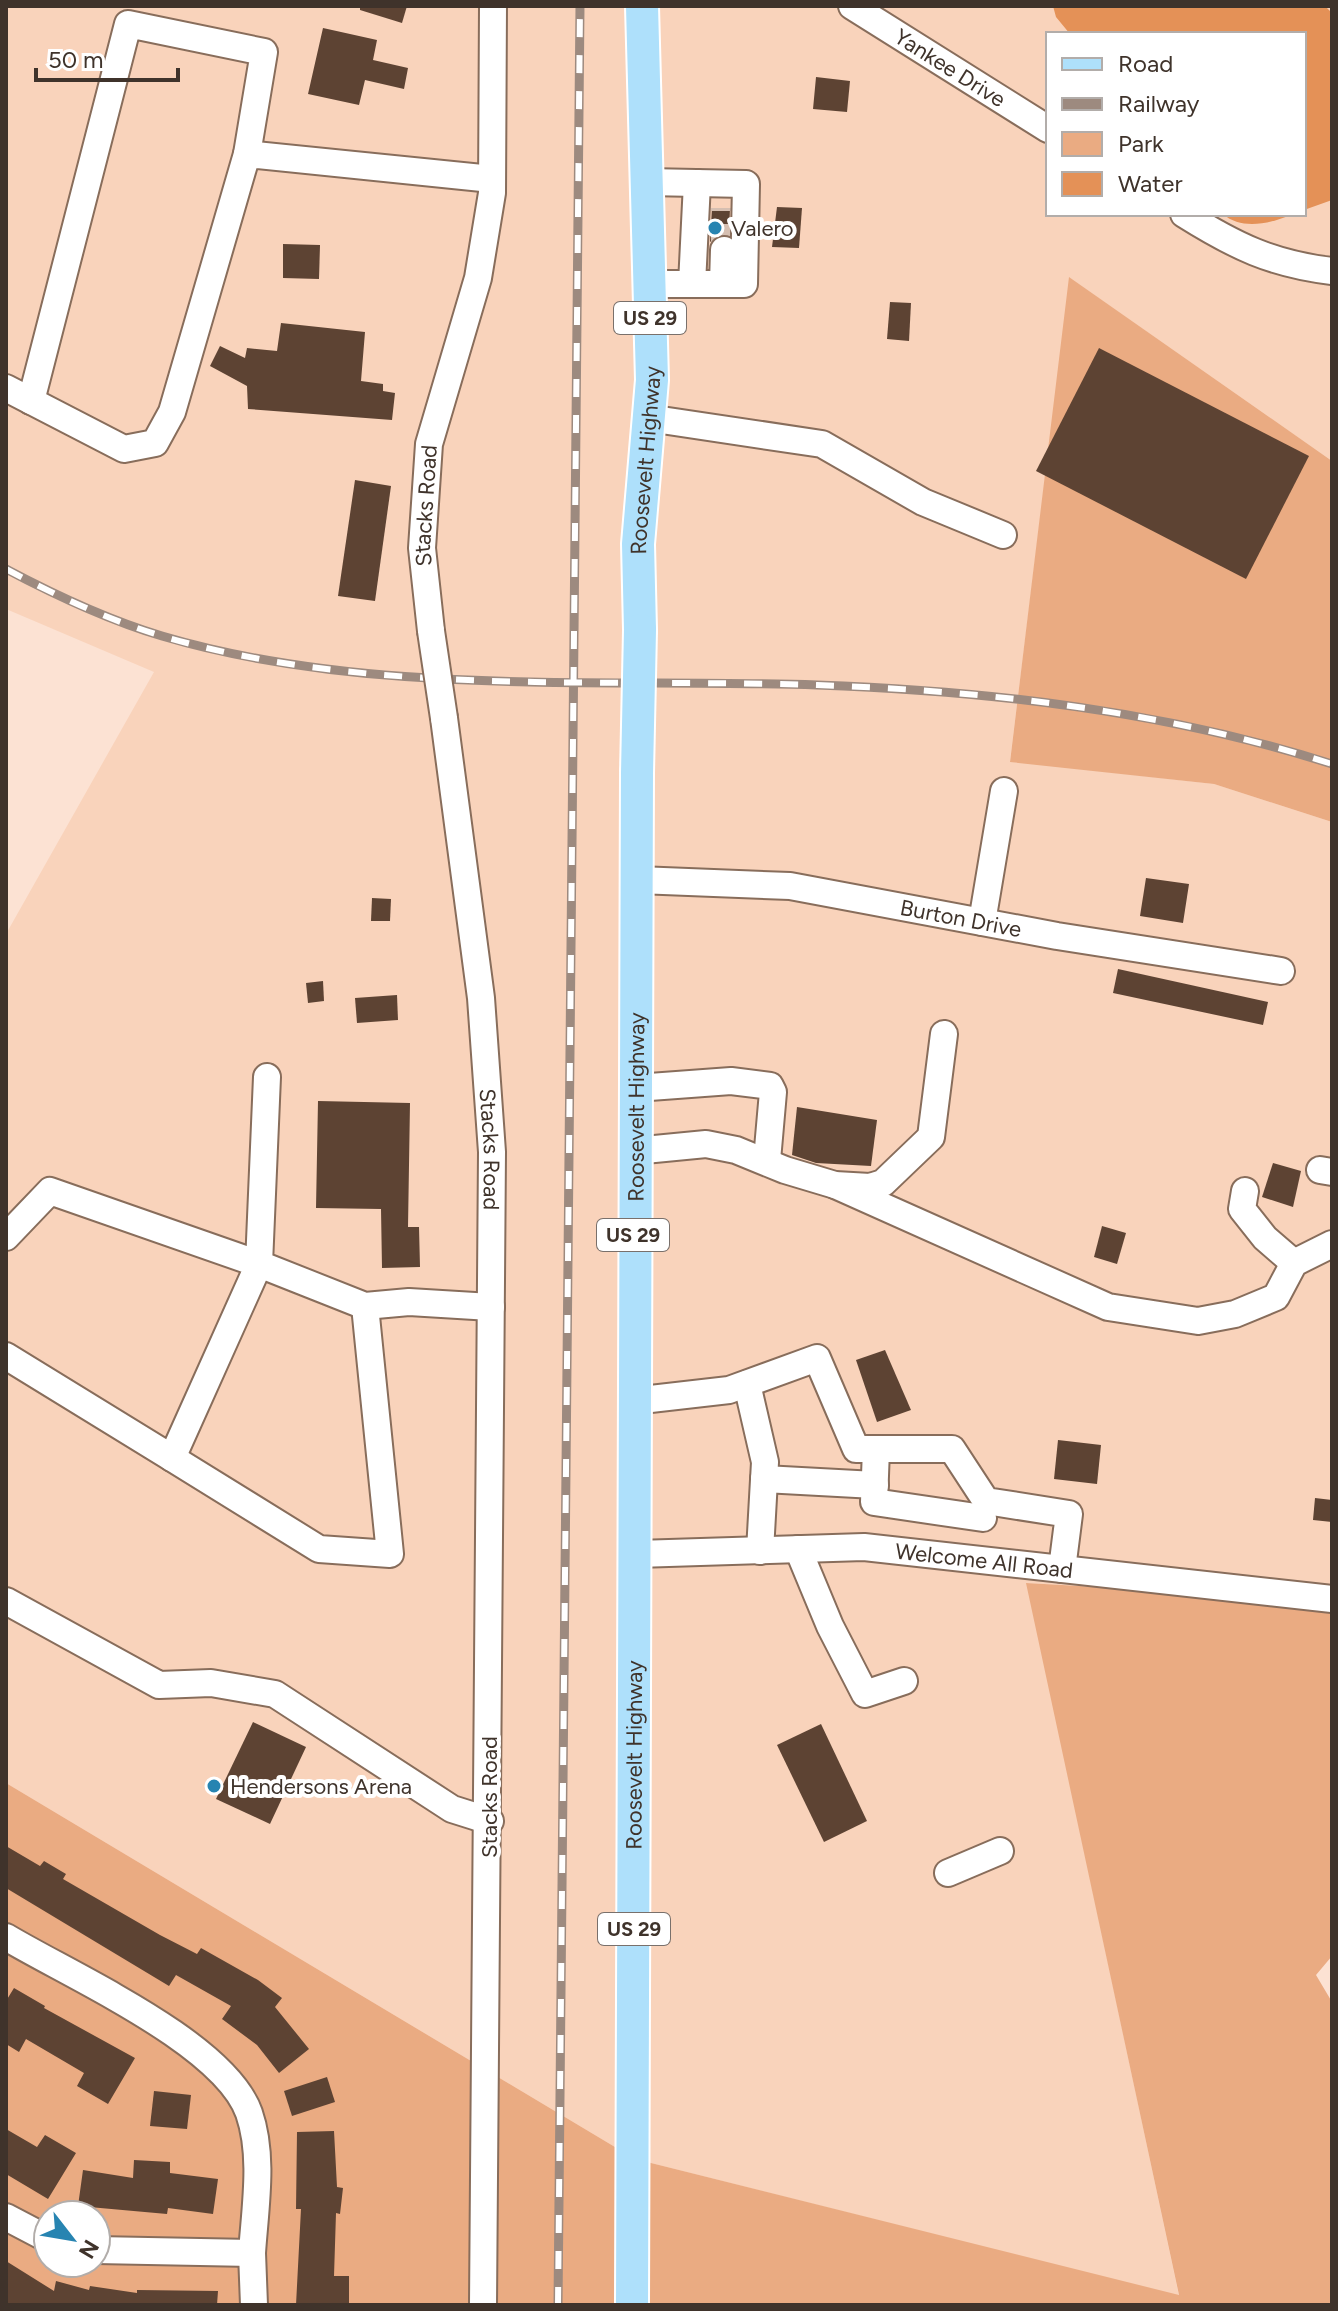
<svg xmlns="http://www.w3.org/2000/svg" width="1338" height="2311" font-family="Figtree,sans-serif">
<rect width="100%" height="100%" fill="#fce2d3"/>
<path fill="#f9d3bb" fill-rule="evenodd" d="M6 6H1332V461L1070 278 1010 761 1214 784 1332 822V1600L1027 1583 1179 2296 635 2159 6 1783V934L154 672 6 609ZM1048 34H1304V214H1048Z"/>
<g fill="#eaab82" fill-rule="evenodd">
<polygon points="1069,277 1332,461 1332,822 1214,784 1010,762"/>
<path d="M1026 1583 1332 1600V1956L1316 1975 1332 2002V2305H6V1783L635 2159 1179 2295ZM48 2215H96V2263H48Z"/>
</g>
<g fill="#e49157">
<polygon points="1053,6 1325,6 1332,13 1332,200 1304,210 1304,34 1070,34 1056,17"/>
<path d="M1223 214H1293C1272 223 1242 231 1223 214Z"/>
</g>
<g fill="#5d4333">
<polygon points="360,6 407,6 402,23 360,10"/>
<polygon points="323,28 377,40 373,60 408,68 404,89 365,80 359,105 308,94"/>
<polygon points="816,77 850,81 847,112 813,109"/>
<polygon points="777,207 802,208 799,248 772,247"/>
<polygon points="712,208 730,208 729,235 717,236 710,242"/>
<polygon points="283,244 320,245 319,279 283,278"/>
<polygon points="890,302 911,303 909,341 887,339"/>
<polygon points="281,323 365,332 361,381 383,384 383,391 395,393 392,420 248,409 247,386 210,366 220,346 245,358 247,348 277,351"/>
<polygon points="1099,348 1309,456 1246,579 1036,471"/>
<polygon points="355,480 391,486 375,601 338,596"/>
<polygon points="1146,878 1189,884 1183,923 1140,916"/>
<polygon points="372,898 391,899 390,921 371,921"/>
<polygon points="1118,969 1268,1002 1263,1025 1113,993"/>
<polygon points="323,981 324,1001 308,1003 306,983"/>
<polygon points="397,995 398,1020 357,1023 355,998"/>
<polygon points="318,1101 410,1103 408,1227 419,1227 420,1267 382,1268 381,1209 316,1208"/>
<polygon points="797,1107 877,1120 871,1166 816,1163 792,1155"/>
<polygon points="1273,1163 1301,1171 1293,1207 1262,1197"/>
<polygon points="1102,1226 1126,1233 1117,1264 1094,1257"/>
<polygon points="885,1350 911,1410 877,1422 856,1360"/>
<polygon points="1058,1440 1101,1445 1097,1484 1054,1479"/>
<polygon points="1315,1498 1332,1500 1332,1522 1313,1520"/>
<polygon points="253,1722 306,1747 270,1824 216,1799"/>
<polygon points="821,1724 867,1821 824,1842 777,1745"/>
<polygon points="6,1846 40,1866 44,1861 66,1874 63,1879 160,1935 197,1954 201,1948 258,1980 282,1998 275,2007 309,2049 279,2073 257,2045 222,2019 231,2006 176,1975 169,1986 6,1888"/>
<polygon points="14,1988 45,2006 44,2008 135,2058 108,2104 77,2086 84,2073 26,2039 19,2052 6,2044 6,2001"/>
<polygon points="327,2077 335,2102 292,2116 284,2091"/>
<polygon points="154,2091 191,2095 187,2129 150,2126"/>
<polygon points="6,2129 37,2147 45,2135 76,2153 48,2199 6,2174"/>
<polygon points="334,2131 337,2187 343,2188 340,2214 336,2213 334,2276 349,2276 349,2305 296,2305 301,2209 296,2209 297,2132"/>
<polygon points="134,2160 170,2162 170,2173 218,2179 213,2214 168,2208 167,2214 78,2206 83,2170 133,2178"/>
<polygon points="6,2261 54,2291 56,2281 89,2290 90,2286 137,2293 137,2290 218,2291 217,2305 6,2305"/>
</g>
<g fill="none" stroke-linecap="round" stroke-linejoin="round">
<polyline stroke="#d6bfb1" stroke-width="26" stroke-dasharray="26 13" stroke-linecap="butt" points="724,250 724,208"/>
<g stroke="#886d5b" stroke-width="30">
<g id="minor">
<path id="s1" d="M852 6 1048 129"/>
<polyline points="647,182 746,184 744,284 649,284"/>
<path d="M1184 214C1235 246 1272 264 1332 271"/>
<polyline points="692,284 697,183"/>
<polyline points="723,284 724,250"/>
<polyline points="6,388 124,449 155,443 172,412 247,154 492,179"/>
<polyline points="31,401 128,24 264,52 247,154"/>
<polyline points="648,418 822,444 923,502 1003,535"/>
<path id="s2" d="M431 631 422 548 429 444 478 278 492 193 493 6"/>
<path id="s3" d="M444 718 481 998 492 1152 483 2305"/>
<path id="s4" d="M638 880 790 886 1057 936 1281 971"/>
<polyline points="982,922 1004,791"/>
<polyline points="267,1077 259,1264 365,1306 409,1302 491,1307"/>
<polyline points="636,1088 731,1081 770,1086 773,1092 767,1160"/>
<polyline points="634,1151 706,1144 736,1150 785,1170 835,1185 870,1187 883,1183 931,1137 944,1034"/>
<polyline points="1320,1170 1332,1172"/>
<polyline points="835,1185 1108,1307 1198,1321 1235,1314 1276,1297 1294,1263 1332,1244"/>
<polyline points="1245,1191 1242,1209 1265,1238 1294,1263"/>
<polyline points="6,1237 50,1191 259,1264 172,1458 6,1356"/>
<polyline points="747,1384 765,1462 760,1551"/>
<polyline points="633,1401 729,1390 817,1358 856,1449 952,1449 986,1501 1069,1514 1062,1569"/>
<polyline points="876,1449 874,1502 983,1518"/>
<polyline points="172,1458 319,1549 390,1554 365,1306"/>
<polyline points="764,1479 875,1485"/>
<polyline points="798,1549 830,1626 865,1694 904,1681"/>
<path id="s5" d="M637 1554 864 1547 1332 1599"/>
<polyline points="6,1601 159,1685 211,1683 275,1694 452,1809 490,1821"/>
<polyline points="948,1873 1000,1851"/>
<path d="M6 1937C71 1976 224 2043 249 2113 264 2156 255 2208 252 2253L96 2250"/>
<polyline points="6,2217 48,2239"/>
<polyline points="252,2253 254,2305"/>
</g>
</g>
<g stroke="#fff" stroke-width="36">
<g id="major">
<path id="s6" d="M640 630 638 544 652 380 642 6"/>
<path id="s7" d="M632 2305 637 773"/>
</g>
</g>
<use href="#minor" stroke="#fff" stroke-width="26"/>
<use href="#major" stroke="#aee0fb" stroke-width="32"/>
<g stroke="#9d8a7f" stroke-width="9">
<g id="rail">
<path d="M6 569C55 595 108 620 162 636 368 697 603 678 817 685 991 691 1165 711 1332 764"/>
<polyline points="558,2305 580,6"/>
</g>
</g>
<use href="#rail" stroke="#fff" stroke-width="6" stroke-dasharray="18" stroke-linecap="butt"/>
<g stroke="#886d5b" stroke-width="30" stroke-linecap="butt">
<polyline id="minor-bridge" points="431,631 444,718"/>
</g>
<g stroke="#fff" stroke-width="36" stroke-linecap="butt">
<polyline id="major-bridge" points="637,773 640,630"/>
</g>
<use href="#minor-bridge" stroke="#fff" stroke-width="26"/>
<use href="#major-bridge" stroke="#aee0fb" stroke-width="32"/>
</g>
<g fill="#2784b1" stroke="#fff" stroke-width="3">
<circle cx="715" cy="228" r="8"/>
<circle cx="214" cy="1786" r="8"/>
</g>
<g text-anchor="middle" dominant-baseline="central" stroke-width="8" stroke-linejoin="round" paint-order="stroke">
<g fill="#fff" stroke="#79706b" stroke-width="2">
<rect x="614" y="302" width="72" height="32" rx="6"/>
<rect x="597" y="1219" width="72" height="32" rx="6"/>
<rect x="598" y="1913" width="72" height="32" rx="6"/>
</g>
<g font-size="20" font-weight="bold" fill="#3f332b">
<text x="650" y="318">US 29</text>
<text x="633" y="1235">US 29</text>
<text x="634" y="1929">US 29</text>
</g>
<g font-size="22" fill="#3f332b" stroke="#fff">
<text stroke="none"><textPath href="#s1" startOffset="116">Yankee Drive</textPath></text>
<text stroke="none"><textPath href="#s6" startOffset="170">Roosevelt Highway</textPath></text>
<text stroke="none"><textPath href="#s2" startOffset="126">Stacks Road</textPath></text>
<text stroke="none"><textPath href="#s4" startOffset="326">Burton Drive</textPath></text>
<text stroke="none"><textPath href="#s7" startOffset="1198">Roosevelt Highway</textPath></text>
<text stroke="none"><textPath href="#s3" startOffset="434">Stacks Road</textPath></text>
<text stroke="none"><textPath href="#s5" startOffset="348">Welcome All Road</textPath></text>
<text stroke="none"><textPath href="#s7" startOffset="550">Roosevelt Highway</textPath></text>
<text transform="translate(489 1797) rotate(-90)">Stacks Road</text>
</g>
<g font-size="22" fill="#3f332b" stroke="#fff" text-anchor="start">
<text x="731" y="228">Valero</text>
<text x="230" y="1786">Hendersons Arena</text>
</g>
</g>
<rect width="1338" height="2311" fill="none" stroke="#3f332b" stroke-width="16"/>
<rect x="1046" y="32" width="260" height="184" fill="#ffffff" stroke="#b2adaa" stroke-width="2"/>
<rect x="1062" y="58" width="40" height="12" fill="#aee0fb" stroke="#b2adaa" stroke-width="2"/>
<text x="1118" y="72" font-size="24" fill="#3f332b">Road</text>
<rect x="1062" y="98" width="40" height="12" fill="#9d8a7f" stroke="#b2adaa" stroke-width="2"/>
<text x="1118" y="112" font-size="24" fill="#3f332b">Railway</text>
<rect x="1062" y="132" width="40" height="24" fill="#eaab82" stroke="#b2adaa" stroke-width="2"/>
<text x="1118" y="152" font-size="24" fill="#3f332b">Park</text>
<rect x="1062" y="172" width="40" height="24" fill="#e49157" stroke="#b2adaa" stroke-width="2"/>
<text x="1118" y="192" font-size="24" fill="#3f332b">Water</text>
<g transform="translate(72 2239) rotate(121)"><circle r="38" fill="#ffffff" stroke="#b2adaa" stroke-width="2"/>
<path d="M0-6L14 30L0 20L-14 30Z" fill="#2784b1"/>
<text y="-12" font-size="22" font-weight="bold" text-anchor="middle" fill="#3f332b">N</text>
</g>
<path d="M36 68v12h142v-12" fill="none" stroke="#3f332b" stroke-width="4"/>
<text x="48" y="68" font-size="24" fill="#3f332b" stroke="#ffffff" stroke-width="6" paint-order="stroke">50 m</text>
</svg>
